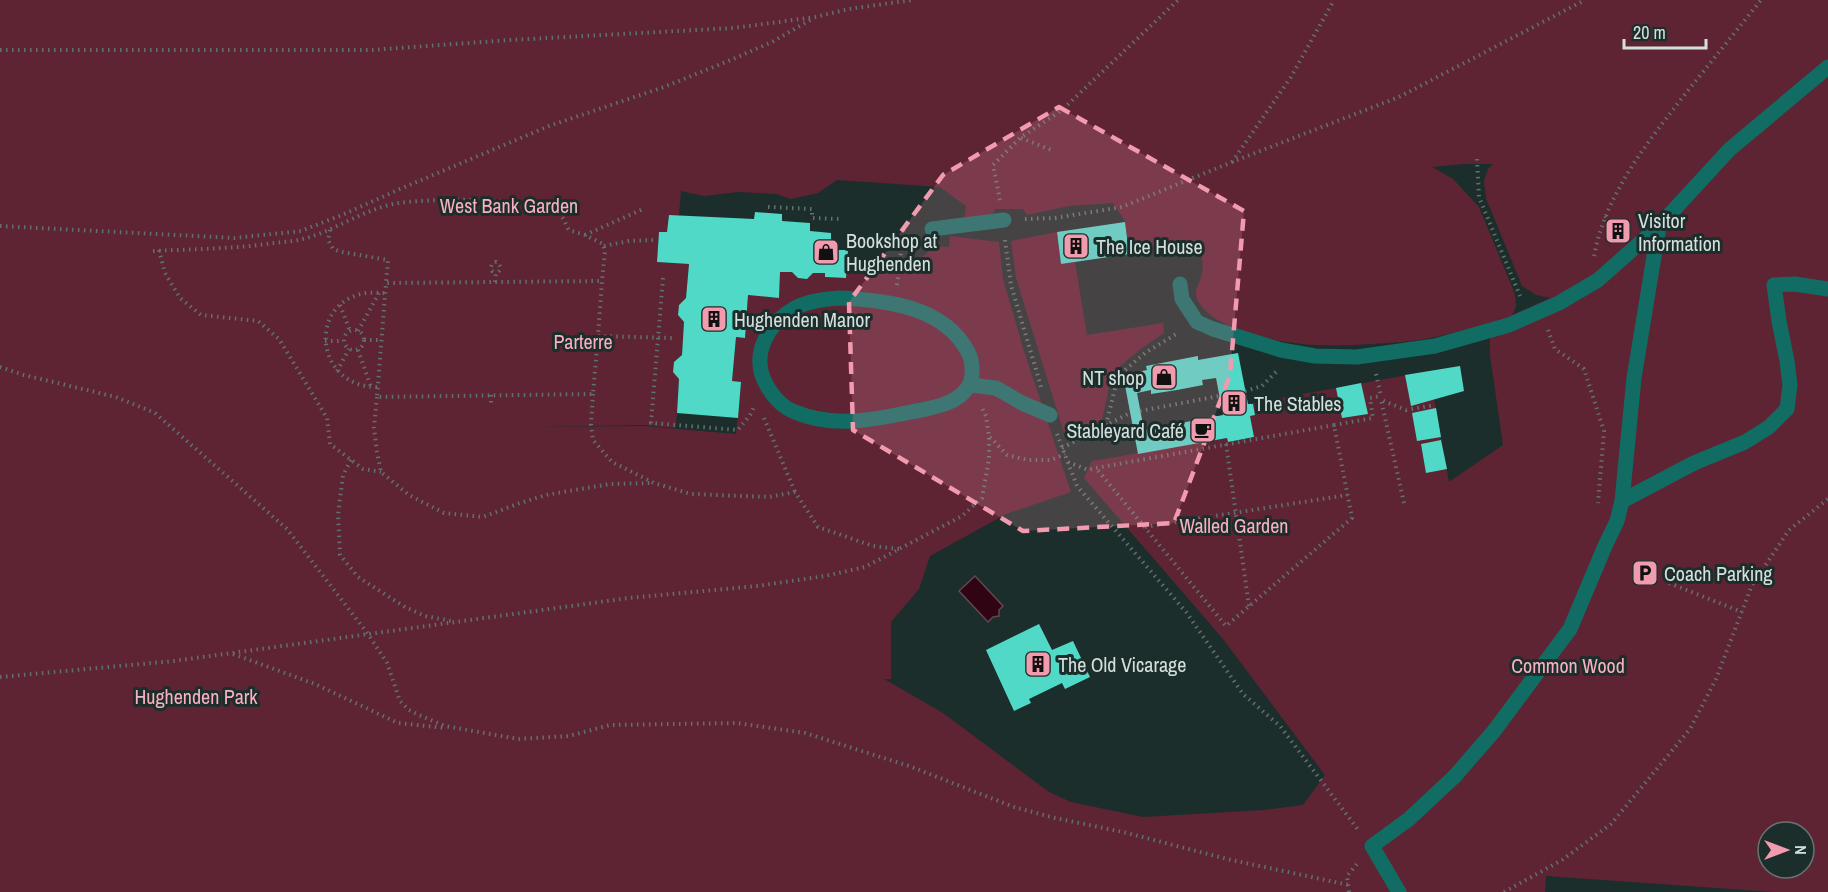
<svg xmlns="http://www.w3.org/2000/svg" width="1828" height="892" font-family="'Archivo Narrow',sans-serif">
<rect width="100%" height="100%" fill="#1c2e2b"/>
<g fill="#5e2434" fill-rule="evenodd">
<path d="M0 0H1828V892H1774L1546 876 1545 892H0ZM1463 164H1493L1488 169 1484 181 1486 198 1522 286 1536 295 1550 298 1512 315 1516 307 1515 294 1479 207 1453 179 1432 167ZM837 180 940 187 966 206 964 222 989 223 995 209H1023L1027 215 1069 206 1113 203 1125 221 1130 256 1199 246C1201 254 1204 264 1202 273 1201 282 1193 290 1197 299 1204 314 1222 323 1237 329 1281 346 1326 347 1372 344 1394 343 1415 341 1436 337 1454 333 1472 328 1490 324V355L1503 445 1449 482 1429 371 1248 404 1253 405 1255 415 1250 416 1254 438 1228 442 1227 438 1092 461 1084 478 1223 639 1325 775 1303 805 1265 810 1143 817 1071 802 1049 792 943 713 884 679H891V622L919 589 930 556 1006 514 1071 492 1023 348 1003 279 999 242 950 236 949 247 936 246 906 270 847 265 846 278 825 277V273H813L807 279 798 278 792 272H780L779 297 748 295 745 338 736 337 732 381 741 382 736 434 644 426 530 427 643 425 676 428 679 379 673 372 674 362 682 355 684 322 678 315 679 305 686 298 689 264 657 262 659 232H667L669 215H679L681 191 704 196 738 192 776 194 791 199 818 193ZM1768 832H1804V868H1768Z"/>
<polygon points="1057,232 1061,264 1075,262 1087,335 1163,323 1164,333 1142,348 1112,373 1102,420 1072,437 1068,437 1064,433 1016,278 1011,241"/>
</g>
<polygon fill="#300413" stroke="#624650" stroke-width="1.5" points="975,576 1003,606 999,610 999,616 993,617 988,622 959,591"/>
<g fill="#50d9c7" fill-rule="evenodd">
<polygon points="755,212 782,214 782,221 810,223 810,231 831,233 831,250 848,250 846,278 825,277 825,273 813,273 807,279 798,278 792,272 780,272 779,298 748,295 745,338 736,337 732,381 741,382 738,418 677,413 679,379 673,372 674,362 682,355 684,322 678,315 679,305 686,298 689,264 657,262 659,232 667,232 669,215 754,219"/>
<polygon points="1620,221 1629,230 1616,241 1607,232"/>
<polygon points="1125,222 1129,254 1061,264 1057,232"/>
<path d="M1238 353 1248 404H1253L1255 415 1250 416 1254 437 1228 442 1227 438 1138 454 1123 375 1147 370 1146 366 1198 356V360ZM1216 378 1223 415 1144 430 1137 393 1151 390V394L1177 390 1203 385 1202 380Z"/>
<polygon points="1460,366 1464,391 1411,406 1405,375"/>
<polygon points="1361,383 1368,414 1342,418 1336,388"/>
<polygon points="1436,408 1441,437 1417,441 1412,413"/>
<polygon points="1441,440 1447,469 1426,473 1421,444"/>
<polygon points="1039,624 1052,650 1073,641 1090,677 1065,689 1062,683 1029,699 1031,703 1014,711 986,650"/>
</g>
<g fill="none" stroke-linecap="round" stroke-linejoin="round">
<g stroke="#62716f" stroke-width="4" stroke-dasharray="1.5 4.5" stroke-linecap="butt">
<polyline points="0,50 371,50 510,40 734,28 815,17 849,9 912,0"/>
<polyline points="1021,138 1054,151"/>
<polyline points="1477,159 1479,197 1520,296"/>
<polyline points="1232,162 1291,77 1334,0"/>
<polyline points="1000,200 993,165 1020,138 1062,110 1178,0"/>
<polyline points="768,207 812,209 812,218 841,219"/>
<polyline points="1605,216 1612,224"/>
<polyline points="1025,219 1055,218 1122,207 1232,162 1399,97 1585,0"/>
<polyline points="0,226 234,238 301,231 342,215 400,189 549,126 664,87 733,59 772,42 812,19"/>
<polyline points="330,230 328,240 333,249 342,252 388,260 386,283"/>
<polyline points="585,235 643,209"/>
<polyline points="1005,240 1011,285 1042,390"/>
<polyline points="604,246 629,241 655,240"/>
<polyline points="159,250 165,273 180,298 201,315 258,321 279,339 327,418 330,444 363,469 381,472"/>
<path d="M153 251C191 249 229 249 267 244 279 242 292 242 303 239 334 231 361 211 393 204 424 198 535 196 560 215 565 219 565 225 569 230L585 235 603 244 605 251 602 281"/>
<path d="M1594 256C1606 193 1647 143 1686 93 1711 62 1736 31 1761 0"/>
<polyline points="663,278 651,423 738,430 750,415 755,405"/>
<polyline points="495,282 496,273 499,271 501,268 499,264 496,262 492,264 491,267 492,271 496,273"/>
<polyline points="897,285 904,226"/>
<polyline points="340,305 350,331"/>
<circle cx="354" cy="340" r="10"/>
<polyline points="1548,330 1555,349 1584,369 1604,431 1598,503"/>
<polyline points="358,331 379,293"/>
<polyline points="598,336 593,394 377,397 386,283 602,281 598,336 673,338"/>
<polyline points="364,340 381,340"/>
<polyline points="325,341 343,341"/>
<polyline points="358,350 371,387"/>
<polyline points="0,367 24,375 116,397 155,413 287,529 368,634 387,663 400,701 409,710 419,715 445,726 518,739 569,736 610,725 737,723 805,733 909,766 1014,807 1055,818 1123,832 1227,859 1349,885"/>
<polyline points="337,371 349,349"/>
<polyline points="1376,374 1381,396"/>
<path d="M377 387C317 387 307 307 361 294 369 292 377 293 385 293"/>
<polyline points="1245,391 1262,386 1276,372"/>
<polyline points="593,394 591,425 593,440 612,462 654,483 691,494 769,497 795,492 818,527 873,546 899,549"/>
<polyline points="491,395 491,406"/>
<polyline points="377,397 374,428 377,452 381,472 409,495 444,513 483,517 520,503 546,495 610,484 653,483"/>
<polyline points="1140,411 1219,396"/>
<polyline points="764,418 795,492"/>
<polyline points="1106,425 1118,376 1145,353 1178,333"/>
<polyline points="1334,425 1373,418 1370,398 1381,396"/>
<polyline points="1057,434 1077,486 1186,612 1243,694 1280,726 1359,831"/>
<polyline points="990,437 1007,455 1028,460 1051,460 1065,454"/>
<polyline points="1226,444 1249,606"/>
<polyline points="1062,448 1130,413"/>
<polyline points="351,460 343,475 338,514 340,555 358,577 405,607 425,616 451,621"/>
<polyline points="1068,462 1088,470 1096,468 1334,425 1352,518 1226,626 1096,468"/>
<polyline points="1404,503 1381,400 1406,410 1435,405"/>
<polyline points="1145,527 1347,495"/>
<polyline points="1669,583 1742,612"/>
<polyline points="233,654 315,684 398,723 445,728"/>
<polyline points="0,677 174,661 629,598 757,586 825,576 865,567 962,516 982,498 989,459 989,436 986,416 982,408"/>
<polyline points="1349,892 1347,876 1357,864"/>
<polyline points="1504,892 1562,860 1611,824 1690,729 1716,679 1752,585 1789,530 1828,499"/>
</g>
<g stroke="#116d63" stroke-width="15">
<polyline points="932,229 1004,220"/>
<polyline points="1180,284 1182,299 1197,322 1213,329 1281,350 1315,356 1357,357 1435,346 1509,325 1559,303 1598,280 1659,226 1730,149 1828,67"/>
<path d="M839 298C885 300 944 306 968 352 973 361 974 378 968 387 957 405 930 408 911 412 873 420 832 428 795 412 781 407 773 397 766 384 750 355 768 323 795 308 808 301 825 299 839 298Z"/>
<polyline points="970,385 996,388 1022,403 1050,415"/>
<polyline points="1622,501 1694,463 1745,442 1769,427 1787,409 1790,385 1787,361 1779,321 1774,285 1795,284 1828,289"/>
<polyline points="1399,892 1372,846 1409,819 1455,776 1494,731 1570,629 1605,546 1617,521 1622,501 1634,378 1659,226"/>
</g>
</g>
<path fill="#f29aae" fill-opacity="0.2" stroke="#f29aae" stroke-width="4.5" stroke-dasharray="12 8" stroke-linejoin="round" d="M1059 107 1244 211 1230 375 1174 523 1023 531 853 430 849 302 943 175Z"/>
<defs>
<g id="building-square" transform="scale(1.35)"><rect x="-9" y="-9" width="18" height="18" rx="4" fill="#f29aae" stroke="#1c2e2b"/><path d="M-4-6H4V6H1V3H-1V6H-4ZM-2.5-4.3h1.7v1.8h-1.7ZM.8-4.3h1.7v1.8H.8ZM-2.5-1h1.7V.8h-1.7ZM.8-1h1.7V.8H.8Z" fill="#111"/></g>
<g id="shop-square" transform="scale(1.35)"><rect x="-9" y="-9" width="18" height="18" rx="4" fill="#f29aae" stroke="#1c2e2b"/><path d="M-5-2.5h2.3a2.7 3.5 0 0 1 5.4 0H5L5.5 6h-11ZM-1.5-2.5h3a1.5 2.3 0 0 0-3 0Z" fill="#111"/></g>
<g id="cafe-square" transform="scale(1.35)"><rect x="-9" y="-9" width="18" height="18" rx="4" fill="#f29aae" stroke="#1c2e2b"/><path d="M-5.5-4.5H6V0H3Q3 3.5 0 3.5H-2.5Q-5.5 3.5-5.5 0ZM3-3.2v2h1.7v-2ZM-6 4.5H4V6H-6Z" fill="#111"/></g>
<g id="parking-square" transform="scale(1.35)"><rect x="-9" y="-9" width="18" height="18" rx="4" fill="#f29aae" stroke="#1c2e2b"/><path d="M-3.5-5.5H1a3.5 3.5 0 0 1 0 7H-1V5.5H-3.5ZM-1-3.4V-.6H.8a1.4 1.4 0 0 0 0-2.8Z" fill="#111"/></g>
</defs>
<g fill-rule="evenodd">
<use href="#building-square" x="1618" y="231"/>
<use href="#building-square" x="1076" y="246"/>
<use href="#shop-square" x="826" y="252"/>
<use href="#building-square" x="714" y="319"/>
<use href="#shop-square" x="1164" y="377"/>
<use href="#building-square" x="1234" y="403"/>
<use href="#cafe-square" x="1203" y="430"/>
<use href="#parking-square" x="1645" y="573"/>
<use href="#building-square" x="1038" y="664"/>
</g>
<g text-anchor="middle" dominant-baseline="central" stroke-width="6" stroke-linejoin="round" paint-order="stroke">
<g font-size="20" fill="#fbb0c1" stroke="#1c2e2b">
<text x="509" y="205">West Bank Garden</text>
<text x="583" y="341">Parterre</text>
<text x="1234" y="525">Walled Garden</text>
<text x="1568" y="665">Common Wood</text>
<text x="196" y="696">Hughenden Park</text>
</g>
<g font-size="20" fill="#d5e0de" stroke="#1c2e2b" text-anchor="start">
<text x="1638" y="220">Visitor<tspan x="1638" dy="23">Information</tspan></text>
<text x="846" y="240">Bookshop at<tspan x="846" dy="23">Hughenden</tspan></text>
<text x="1096" y="246">The Ice House</text>
<text x="734" y="319">Hughenden Manor</text>
<text x="1144" y="377" text-anchor="end">NT shop</text>
<text x="1254" y="403">The Stables</text>
<text x="1184" y="430" text-anchor="end">Stableyard Café</text>
<text x="1664" y="573">Coach Parking</text>
<text x="1058" y="664">The Old Vicarage</text>
</g>
</g>
<g transform="translate(1786 850) rotate(90)"><circle r="28" fill="#1c2e2b" stroke="#667573" stroke-width="1.5"/>
<path d="M0-4.5L10 22L0 15L-10 22Z" fill="#f29aae"/>
<text y="-9" font-size="16" font-weight="bold" text-anchor="middle" fill="#d5e0de">N</text>
</g>
<path d="M1624 39v9h82v-9" fill="none" stroke="#d5e0de" stroke-width="3"/>
<text x="1633" y="39" font-size="18" fill="#d5e0de" stroke="#1c2e2b" stroke-width="4.5" paint-order="stroke">20 m</text>
</svg>
